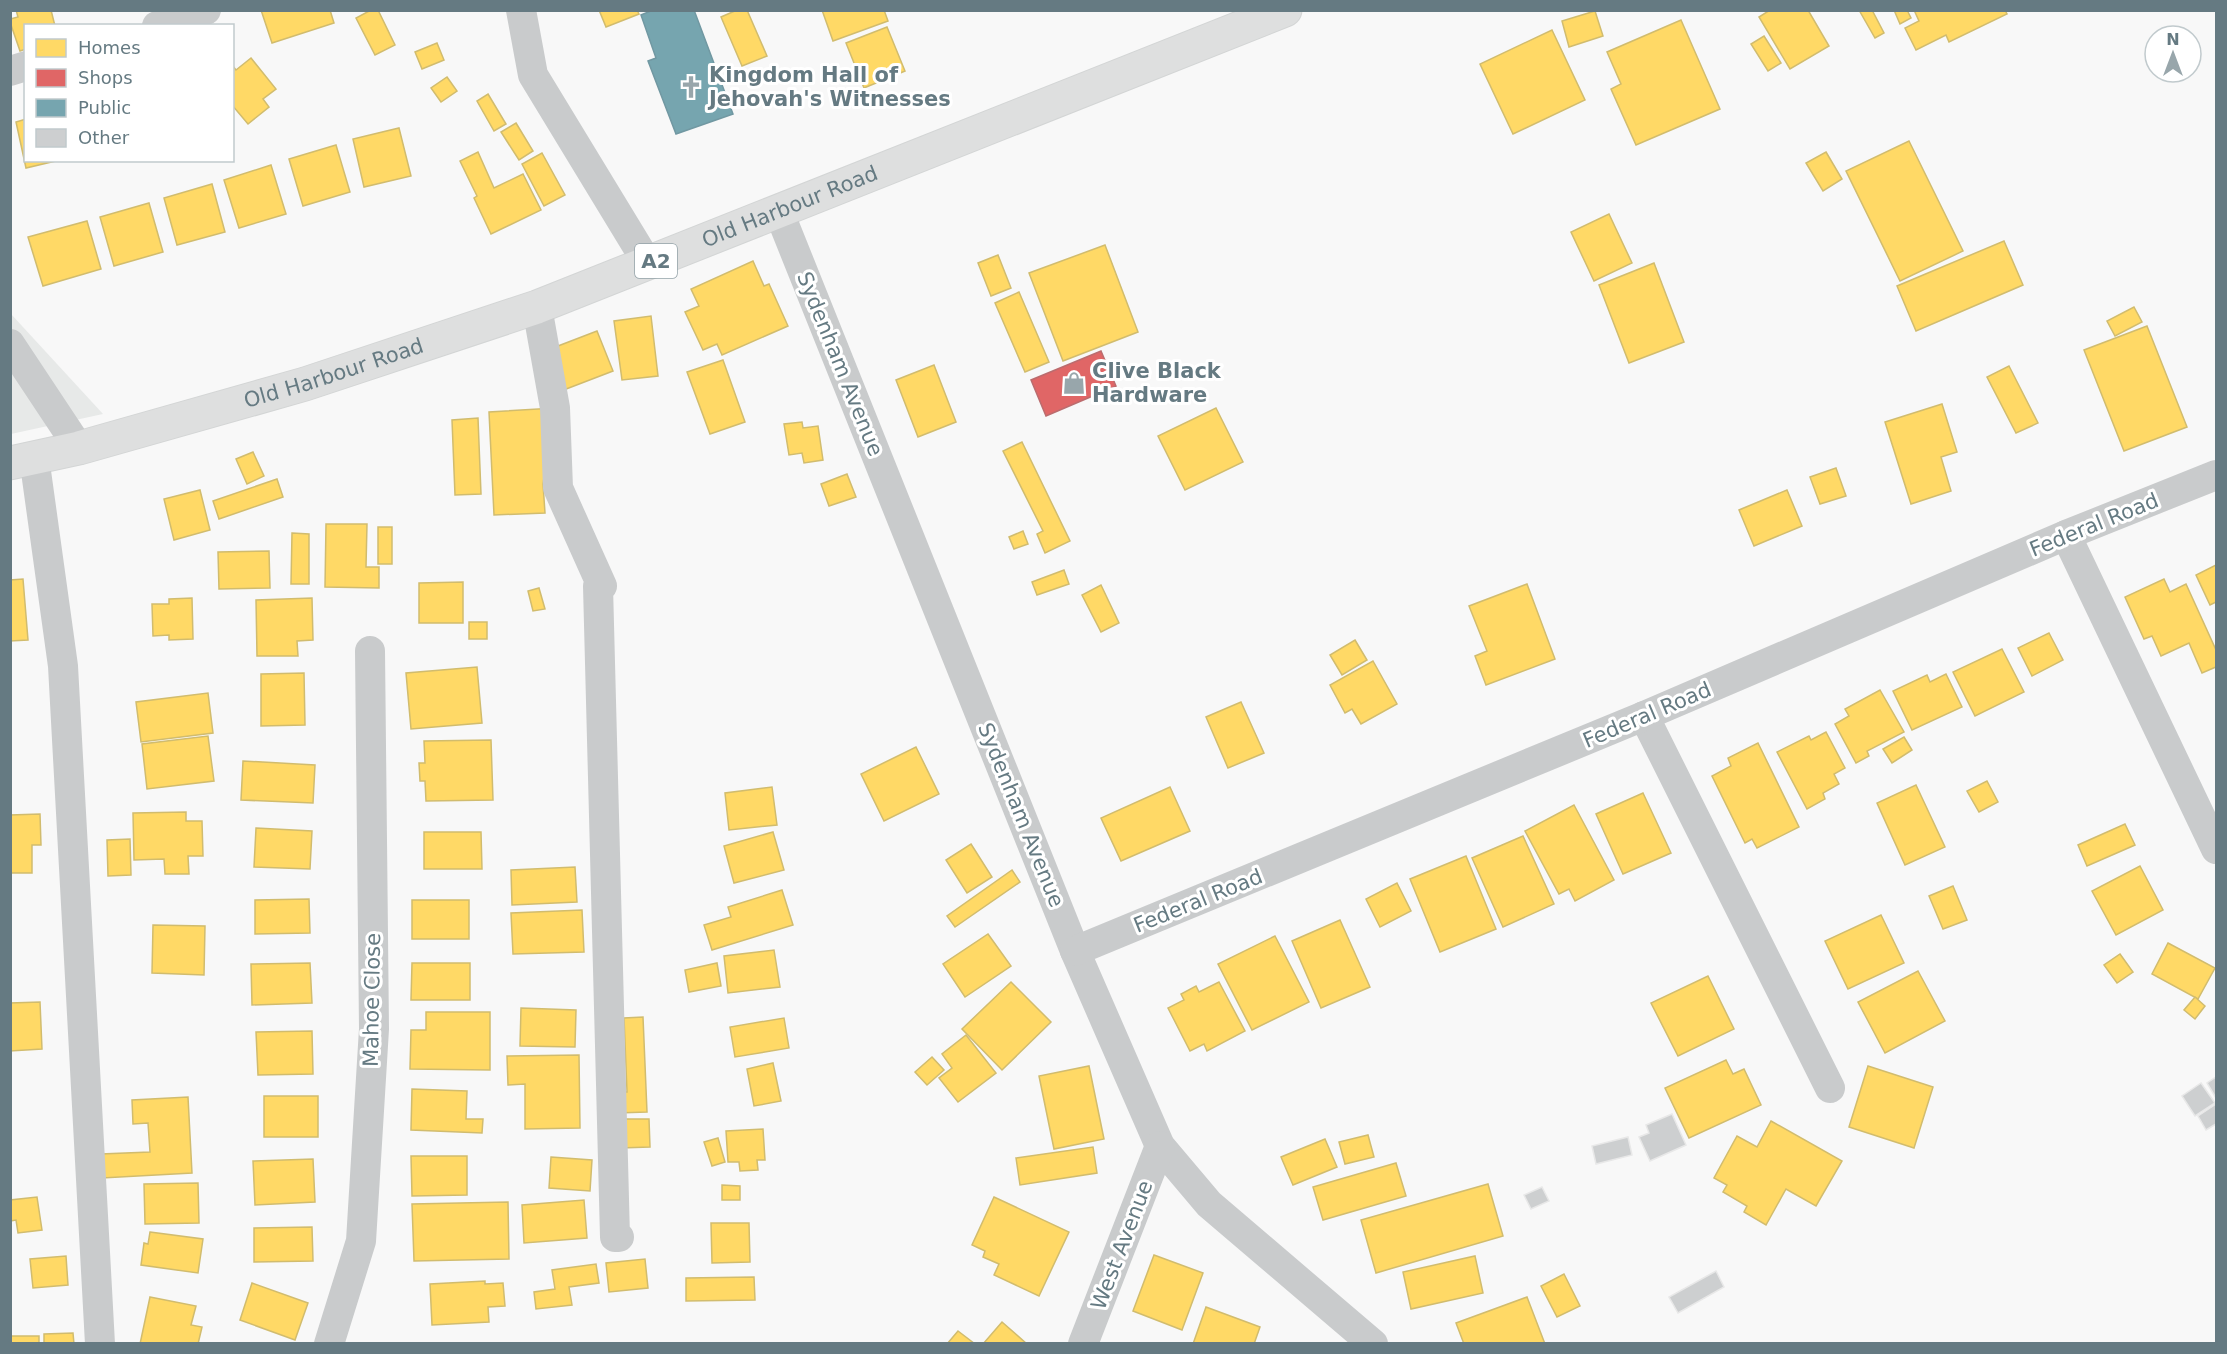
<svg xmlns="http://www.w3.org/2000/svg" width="2227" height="1354" font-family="'DejaVu Sans',sans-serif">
<rect width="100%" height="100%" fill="#f8f8f8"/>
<polygon fill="#e7e9e8" points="11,314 103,414 11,434"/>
<g fill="#ffd966" stroke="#d1bc6e" stroke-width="1.5">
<polygon points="16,10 51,10 55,26 26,26 26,49 20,51 10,22 10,19 18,17"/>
<polygon points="261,10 330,10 334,23 272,43"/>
<polygon points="371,10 378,10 395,45 375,55 356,18"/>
<polygon points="599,10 637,10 639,14 606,27"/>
<polygon points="737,10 747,10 767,56 742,66 721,17"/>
<polygon points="822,10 884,10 888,21 833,41"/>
<polygon points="1770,10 1808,10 1829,46 1790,69 1759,17"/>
<polygon points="1859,10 1872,10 1884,33 1875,38"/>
<polygon points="1894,10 1907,10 1911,18 1900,24"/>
<polygon points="1914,10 2005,10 2007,14 1949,42 1946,35 1916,50 1905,28 1919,21"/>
<polygon points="1595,11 1603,36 1569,47 1562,21"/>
<polygon points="1681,20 1720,109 1636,145 1611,89 1621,84 1607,52"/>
<polygon points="887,27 905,71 864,88 846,43"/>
<polygon points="1552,30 1585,100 1513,134 1480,64"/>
<polygon points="1764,36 1781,63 1768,71 1751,44"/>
<polygon points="437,43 444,60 422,69 415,52"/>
<polygon points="251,58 276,89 263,99 269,107 248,124 232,105 232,65 236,70"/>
<polygon points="447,77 457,91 441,102 431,88"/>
<polygon points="488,94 506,124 494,131 477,101"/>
<polygon points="26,119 26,160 60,160 26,168 16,122"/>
<polygon points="516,123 533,151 519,160 501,132"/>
<polygon points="399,128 411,176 364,187 353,139"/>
<polygon points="1909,141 1963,251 1900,281 1846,171"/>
<polygon points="336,145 350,192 303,206 289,159"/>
<polygon points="478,152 494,188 523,174 541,210 491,234 474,198 477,196 460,161"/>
<polygon points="1826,152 1842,179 1823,191 1806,163"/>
<polygon points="542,153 565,195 544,206 522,164"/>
<polygon points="271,165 286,214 239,228 224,180"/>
<polygon points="212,184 225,232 177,245 164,198"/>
<polygon points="149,203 163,252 114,266 100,217"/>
<polygon points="1609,214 1632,263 1594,281 1571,232"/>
<polygon points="87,221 101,269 43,286 28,237"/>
<polygon points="2004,241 2023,285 1916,331 1897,286"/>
<polygon points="1105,245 1138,332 1063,361 1029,273"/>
<polygon points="998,255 1011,288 991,296 978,263"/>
<polygon points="753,261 764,286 769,284 788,326 722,355 717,344 703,350 685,312 699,306 691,289"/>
<polygon points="1654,263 1684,342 1629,363 1599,285"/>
<polygon points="1019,292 1049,362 1025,372 995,303"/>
<polygon points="2134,307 2142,322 2115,336 2107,321"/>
<polygon points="651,316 658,376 622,380 614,321"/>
<polygon points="2147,326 2187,427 2124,451 2084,350"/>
<polygon points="597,331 613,371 561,391 545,351"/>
<polygon points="723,360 745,422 710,434 687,372"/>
<polygon points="934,365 956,422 918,437 896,380"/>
<polygon points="2009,366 2038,423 2016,433 1987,377"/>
<polygon points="1942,404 1957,452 1941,457 1951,491 1911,504 1885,422"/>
<polygon points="555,408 543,484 545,513 494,515 489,412"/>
<polygon points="1216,408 1243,462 1185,490 1158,436"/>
<polygon points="478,418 481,494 455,495 452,420"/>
<polygon points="802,422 803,428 818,426 823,460 804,463 802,453 789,455 784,424"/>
<polygon points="1022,442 1070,541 1045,553 1037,534 1043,531 1003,451"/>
<polygon points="253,452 264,476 247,484 236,459"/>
<polygon points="1836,468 1846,496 1820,504 1810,477"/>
<polygon points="847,474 856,497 829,506 821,484"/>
<polygon points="277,479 283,497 219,519 213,501"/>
<polygon points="200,490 210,530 174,540 164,499"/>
<polygon points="1787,490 1802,526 1754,546 1739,510"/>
<polygon points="326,524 367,524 366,567 379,567 379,588 325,587"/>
<rect x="378" y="527" width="14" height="37"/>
<polygon points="1023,531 1028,544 1014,549 1009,537"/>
<polygon points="292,533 309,534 309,584 291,584"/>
<polygon points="269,551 270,588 219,589 218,552"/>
<polygon points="2216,565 2216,602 2210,605 2196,575"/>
<polygon points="1064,570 1069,584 1037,595 1032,582"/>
<polygon points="23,579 28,640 10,641 10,580"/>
<polygon points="2164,579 2170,592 2186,584 2216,650 2216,667 2202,673 2189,643 2161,656 2152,636 2144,639 2125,597"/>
<polygon points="463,582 463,623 419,623 419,583"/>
<polygon points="1527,584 1555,659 1486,685 1475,656 1487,651 1469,606"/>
<polygon points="1101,585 1119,623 1101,632 1082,595"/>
<polygon points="539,588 545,609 533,611 528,591"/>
<polygon points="192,598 193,639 169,640 169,635 153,636 152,604 169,604 169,599"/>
<polygon points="312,598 313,640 297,641 298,656 257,656 256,600"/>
<rect x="469" y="622" width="18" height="17"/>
<polygon points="2049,633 2063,660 2032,676 2018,648"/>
<polygon points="1355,640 1367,660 1342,675 1330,655"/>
<polygon points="2002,649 2024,692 1975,716 1953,672"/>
<polygon points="1373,661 1397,704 1361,724 1352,709 1345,713 1330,685"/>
<polygon points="477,667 482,723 411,729 406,673"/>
<polygon points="304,673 305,725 261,726 261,674"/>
<polygon points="1946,674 1962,707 1912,730 1893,691 1927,675 1930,682"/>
<polygon points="1880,690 1904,732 1867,751 1869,756 1856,763 1835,724 1849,716 1845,709"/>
<polygon points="208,693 213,733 141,742 136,702"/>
<polygon points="1241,702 1264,753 1228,768 1206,717"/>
<polygon points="1826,732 1845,768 1834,774 1839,784 1823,793 1825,799 1807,809 1777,752 1809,736 1811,740"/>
<polygon points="208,736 214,781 147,789 142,744"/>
<polygon points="1904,737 1912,750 1892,763 1883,749"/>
<polygon points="491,740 493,800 426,801 425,781 420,781 419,763 425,763 424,741"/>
<polygon points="1758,743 1799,827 1757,848 1752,839 1745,843 1712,776 1731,766 1728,758"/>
<polygon points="916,747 939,794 884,821 861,774"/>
<polygon points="243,761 315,765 313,803 241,800"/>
<polygon points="1987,781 1998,802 1979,812 1967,791"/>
<polygon points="1916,785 1945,847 1905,865 1877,803"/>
<polygon points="772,787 777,825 729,830 725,793"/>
<polygon points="1170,787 1190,831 1121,861 1101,818"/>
<polygon points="1643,793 1671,853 1623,874 1596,814"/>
<polygon points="1574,805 1614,880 1575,901 1569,889 1559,894 1525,831"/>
<polygon points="186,812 186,821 202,821 203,856 188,856 189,874 165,874 164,859 134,860 133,813"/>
<polygon points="40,814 41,845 32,845 32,873 10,873 10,815"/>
<polygon points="2125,824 2135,845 2087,866 2078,845"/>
<polygon points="256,828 312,831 310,869 254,867"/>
<polygon points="424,832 481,832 482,869 424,869"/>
<polygon points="773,832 784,870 734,883 724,846"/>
<polygon points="1523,836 1554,904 1503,927 1472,858"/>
<polygon points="130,839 131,875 108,876 107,840"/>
<polygon points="971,844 992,877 967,893 946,860"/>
<polygon points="1466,856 1496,929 1440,952 1410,879"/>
<polygon points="2140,866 2163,910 2116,935 2092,891"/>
<polygon points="575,867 577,902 512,905 511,870"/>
<polygon points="1012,870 1020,882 955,927 947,916"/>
<polygon points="1397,883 1411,911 1380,927 1366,899"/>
<polygon points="1953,886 1967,920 1943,929 1929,896"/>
<polygon points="782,890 793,925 712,950 704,925 731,917 728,907"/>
<polygon points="309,899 310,933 255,934 255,900"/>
<rect x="412" y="900" width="57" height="39"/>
<polygon points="582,910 584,952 513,954 511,913"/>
<polygon points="1881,915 1904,963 1848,989 1825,941"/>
<polygon points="1340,920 1370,987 1321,1008 1292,941"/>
<polygon points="153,925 205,926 204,975 152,973"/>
<polygon points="988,934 1011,966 965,997 943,964"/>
<polygon points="1275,936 1309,1002 1252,1030 1218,964"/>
<polygon points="2168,943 2215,968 2198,999 2152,974"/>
<polygon points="774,950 780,987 728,993 724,956"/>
<polygon points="2120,954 2133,972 2117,983 2104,965"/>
<polygon points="310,963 312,1003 252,1005 251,964"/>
<polygon points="412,963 470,963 470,1000 411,1000"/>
<polygon points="717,963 721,986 689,992 685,970"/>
<polygon points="1918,971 1945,1021 1885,1053 1858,1002"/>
<polygon points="1708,976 1734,1029 1678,1056 1651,1003"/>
<polygon points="1011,982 1051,1022 1002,1070 962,1029"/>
<polygon points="1219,982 1245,1031 1207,1051 1204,1044 1190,1051 1168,1008 1184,1000 1181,994 1196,986 1199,992"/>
<polygon points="2195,997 2205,1006 2195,1019 2184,1010"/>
<polygon points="40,1002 42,1049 10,1051 10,1003"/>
<polygon points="521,1008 576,1010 575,1047 520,1046"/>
<polygon points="426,1012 490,1012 490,1070 410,1069 411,1030 426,1030"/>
<polygon points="643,1017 647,1112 617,1113 616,1092 627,1092 624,1018"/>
<polygon points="784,1018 789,1048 735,1057 730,1027"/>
<polygon points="312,1031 313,1074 258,1075 256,1032"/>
<polygon points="966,1035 996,1073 958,1102 939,1078 952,1068 942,1054"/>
<polygon points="579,1055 580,1128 525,1129 525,1084 508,1085 507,1056"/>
<polygon points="932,1057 944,1070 927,1085 915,1072"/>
<polygon points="1726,1060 1733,1074 1744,1069 1761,1105 1689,1138 1665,1088"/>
<polygon points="773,1063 781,1101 754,1106 747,1069"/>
<polygon points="1089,1066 1104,1139 1054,1149 1039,1076"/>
<polygon points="1868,1066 1933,1087 1914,1148 1849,1127"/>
<polygon points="412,1089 467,1091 466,1119 483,1119 482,1133 411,1130"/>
<rect x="264" y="1096" width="54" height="41"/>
<polygon points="188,1097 192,1173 102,1178 101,1154 150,1152 148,1123 133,1124 132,1100"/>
<polygon points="619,1119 649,1119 650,1147 620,1148"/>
<polygon points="1771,1121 1842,1161 1816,1206 1786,1189 1766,1225 1744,1212 1747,1206 1723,1192 1727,1185 1714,1178 1737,1136 1757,1147"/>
<polygon points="763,1129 765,1160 757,1160 758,1170 740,1171 739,1162 728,1162 726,1131"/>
<polygon points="1368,1135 1374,1157 1345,1164 1339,1142"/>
<polygon points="718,1138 725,1162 712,1166 704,1142"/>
<polygon points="1325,1139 1337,1167 1293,1185 1281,1157"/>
<polygon points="1093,1147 1097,1173 1020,1185 1016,1158"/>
<polygon points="411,1156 467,1156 467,1195 412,1196"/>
<polygon points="551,1157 592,1160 590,1191 549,1188"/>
<polygon points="313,1159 315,1202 255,1205 253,1161"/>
<polygon points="1396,1163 1406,1196 1323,1220 1313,1187"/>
<polygon points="198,1183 199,1223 145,1224 144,1184"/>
<polygon points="1488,1184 1503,1236 1376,1273 1361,1220"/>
<polygon points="722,1185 740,1186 740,1200 722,1200"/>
<polygon points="37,1197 42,1230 18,1233 16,1220 10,1221 10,1200"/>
<polygon points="994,1197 1069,1232 1039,1296 994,1275 999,1264 983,1257 985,1251 972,1245"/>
<polygon points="584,1200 587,1238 524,1243 522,1205"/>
<polygon points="508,1202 509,1259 414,1261 412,1204"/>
<polygon points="711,1223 749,1223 750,1262 712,1263"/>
<polygon points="312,1227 313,1261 254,1262 254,1228"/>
<polygon points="150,1232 203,1239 198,1273 141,1265 144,1243 148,1244"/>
<polygon points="1154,1255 1203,1273 1182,1330 1133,1311"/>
<polygon points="66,1256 68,1285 33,1288 30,1259"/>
<polygon points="1475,1256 1483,1293 1411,1309 1403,1272"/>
<polygon points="645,1259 648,1288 609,1292 606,1263"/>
<polygon points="596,1264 599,1283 569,1287 572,1305 536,1309 534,1292 555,1289 552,1270"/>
<polygon points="1564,1274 1580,1306 1557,1317 1541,1286"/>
<polygon points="754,1277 755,1300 686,1301 686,1278"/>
<polygon points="485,1281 485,1284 503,1283 505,1306 488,1307 489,1322 432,1325 430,1284"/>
<polygon points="252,1283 308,1303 295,1340 240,1320"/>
<polygon points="150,1297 196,1306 191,1325 202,1327 198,1344 140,1344"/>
<polygon points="1527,1297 1545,1344 1464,1344 1456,1323"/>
<polygon points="1206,1307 1260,1327 1254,1344 1193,1344"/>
<polygon points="1002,1322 1027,1344 983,1344"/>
<polygon points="958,1331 975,1344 947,1344"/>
<polygon points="73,1333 74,1344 44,1344 44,1334"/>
<rect x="10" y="1336" width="29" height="8"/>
</g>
<polygon fill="#e06666" stroke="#bb6c6e" stroke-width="1.5" points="1101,351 1116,386 1046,416 1031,380"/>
<polygon fill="#76a5af" stroke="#7198a2" stroke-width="1.5" points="653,10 694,10 733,114 676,134 648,61 656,58 641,15"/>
<g fill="#cdcfd0" stroke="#e8e8e8" stroke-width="1.5">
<polygon points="2216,1077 2216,1098 2207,1083"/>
<polygon points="2201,1083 2215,1103 2195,1116 2182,1096"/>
<polygon points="2216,1104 2216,1124 2206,1130 2198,1116"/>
<polygon points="1672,1114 1686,1145 1650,1161 1639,1137 1649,1133 1646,1125"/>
<polygon points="1628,1137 1632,1155 1596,1164 1592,1146"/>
<polygon points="1542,1187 1549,1201 1531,1209 1524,1195"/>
<polygon points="1716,1271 1724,1287 1678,1313 1669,1297"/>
</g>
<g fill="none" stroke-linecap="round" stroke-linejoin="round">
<g stroke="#d3d5d5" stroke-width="35">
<g id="primary">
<path id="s1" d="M10 463 79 448 305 384 537 307 1285 10"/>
</g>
</g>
<g stroke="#c9cbcc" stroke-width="30">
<polyline points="521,10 533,75 648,264"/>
<polyline points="157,26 206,10"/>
<polyline points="10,71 26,66"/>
<polyline points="779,212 1075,951 1160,1146 1209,1204 1373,1344"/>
<polyline points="537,307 555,408 558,488 602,586 598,586 615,1237 619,1237"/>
<polyline points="10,344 79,448"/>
<polyline points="34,457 63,666 100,1344"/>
<polyline points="2066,535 2216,849"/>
<polyline points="1644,716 1830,1088"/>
<polyline points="1075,951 1644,716 2066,535 2216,475"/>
<polyline points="329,1344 361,1241 374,1029 370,651"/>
<polyline points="1083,1344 1160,1146"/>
</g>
<use href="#primary" stroke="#dedfdf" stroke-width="33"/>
</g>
<defs>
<g id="church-bare" transform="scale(1.8)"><path d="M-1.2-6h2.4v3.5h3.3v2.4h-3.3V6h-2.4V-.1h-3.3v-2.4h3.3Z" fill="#98a6ab" stroke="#fff" stroke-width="2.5" paint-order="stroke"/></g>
<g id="shop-bare" transform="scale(1.8)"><path d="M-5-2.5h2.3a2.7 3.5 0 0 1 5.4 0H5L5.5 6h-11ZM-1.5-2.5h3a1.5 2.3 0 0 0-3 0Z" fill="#98a6ab" stroke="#fff" stroke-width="2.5" paint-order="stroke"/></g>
</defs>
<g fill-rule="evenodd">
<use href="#church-bare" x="691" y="87"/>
<use href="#shop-bare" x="1074" y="383"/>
</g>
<g text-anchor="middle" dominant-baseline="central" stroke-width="6" stroke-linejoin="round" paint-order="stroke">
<rect fill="#fff" stroke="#93a2a8" stroke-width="1.5" x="635" y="244" width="42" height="34" rx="4.5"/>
<g font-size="20" font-weight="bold" fill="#657a82">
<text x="656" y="261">A2</text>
</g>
<g font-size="21" font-weight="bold" fill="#657a82" stroke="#fff" text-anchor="start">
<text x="709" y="75">Kingdom Hall of<tspan x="709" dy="24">Jehovah's Witnesses</tspan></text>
<text x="1092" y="371">Clive Black<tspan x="1092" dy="24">Hardware</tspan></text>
</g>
<g font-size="21" fill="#657a82" stroke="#fff">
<text stroke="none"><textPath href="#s1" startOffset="822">Old Harbour Road</textPath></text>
<text transform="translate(840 364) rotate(68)">Sydenham Avenue</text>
<text stroke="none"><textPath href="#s1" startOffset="336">Old Harbour Road</textPath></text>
<text transform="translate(2094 525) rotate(-22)">Federal Road</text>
<text transform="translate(1647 715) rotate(-23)">Federal Road</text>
<text transform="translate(1021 815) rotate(68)">Sydenham Avenue</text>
<text transform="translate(1198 901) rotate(-22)">Federal Road</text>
<text transform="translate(372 1000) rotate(-89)">Mahoe Close</text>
<text transform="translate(1122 1245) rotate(-69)">West Avenue</text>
</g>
</g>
<rect width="2227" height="1354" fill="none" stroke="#657a82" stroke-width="24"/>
<rect x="24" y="24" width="210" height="138" fill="#ffffff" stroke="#c1cacd" stroke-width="1.5"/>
<rect x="36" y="39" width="30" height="18" fill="#ffd966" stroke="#c1cacd" stroke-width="1.5"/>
<text x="78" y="54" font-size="18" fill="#657a82">Homes</text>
<rect x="36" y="69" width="30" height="18" fill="#e06666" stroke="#c1cacd" stroke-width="1.5"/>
<text x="78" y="84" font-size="18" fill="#657a82">Shops</text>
<rect x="36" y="99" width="30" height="18" fill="#76a5af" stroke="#c1cacd" stroke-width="1.5"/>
<text x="78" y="114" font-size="18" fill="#657a82">Public</text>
<rect x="36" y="129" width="30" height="18" fill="#cdcfd0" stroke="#c1cacd" stroke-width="1.5"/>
<text x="78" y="144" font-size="18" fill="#657a82">Other</text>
<g transform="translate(2173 54)"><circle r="28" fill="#ffffff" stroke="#c1cacd" stroke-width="1.5"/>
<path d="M0-4.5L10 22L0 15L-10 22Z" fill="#98a6ab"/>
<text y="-9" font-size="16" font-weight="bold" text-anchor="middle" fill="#657a82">N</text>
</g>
</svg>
